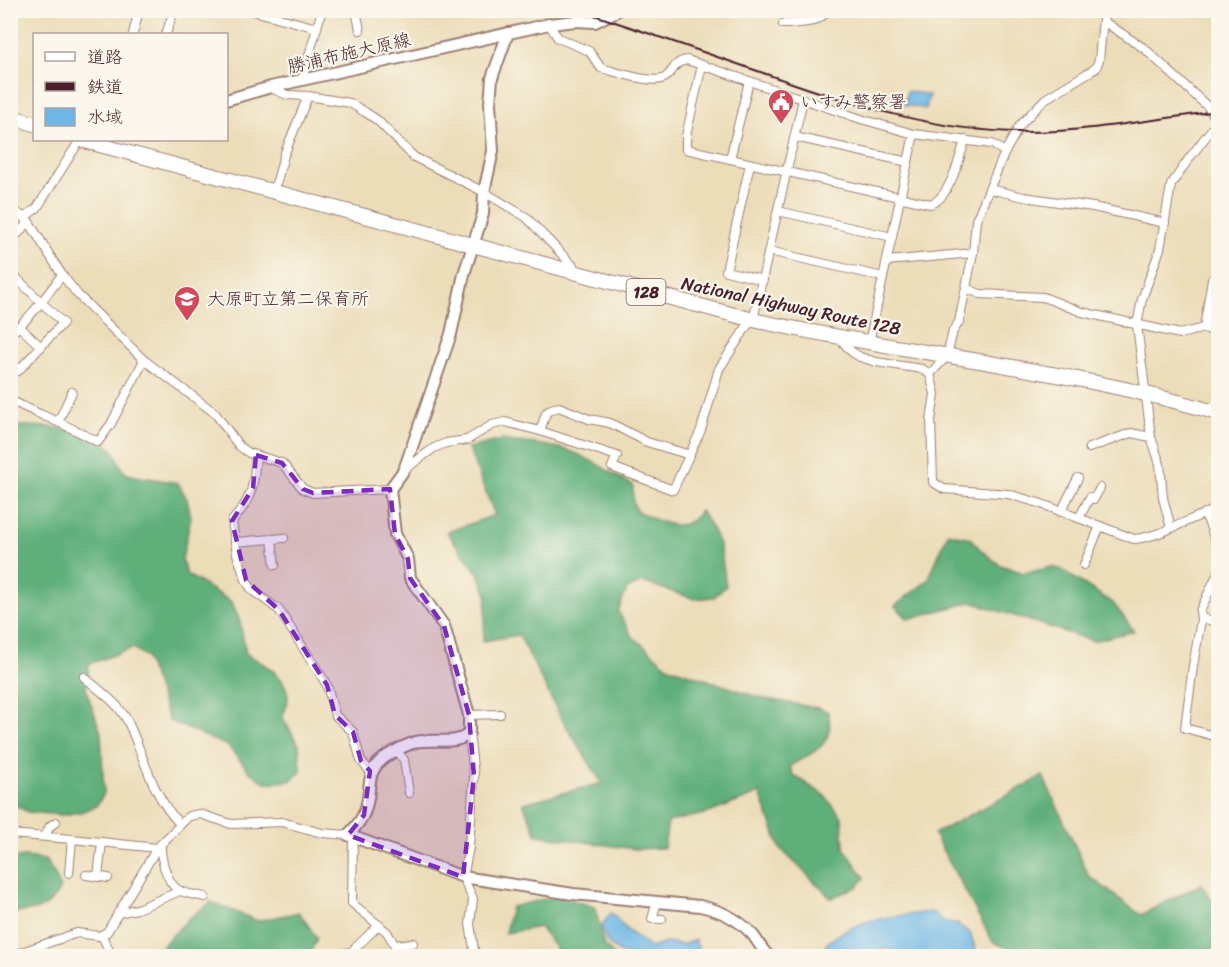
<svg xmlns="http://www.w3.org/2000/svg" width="1229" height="967" font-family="Sriracha,'Klee One',sans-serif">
<rect width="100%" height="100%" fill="#fbf7ec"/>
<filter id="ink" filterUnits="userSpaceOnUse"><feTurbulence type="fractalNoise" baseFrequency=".0167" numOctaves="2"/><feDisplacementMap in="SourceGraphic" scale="12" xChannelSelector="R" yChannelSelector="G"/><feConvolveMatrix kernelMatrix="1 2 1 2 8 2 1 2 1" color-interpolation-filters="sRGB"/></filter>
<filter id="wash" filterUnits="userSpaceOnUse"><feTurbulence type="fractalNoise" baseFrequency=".008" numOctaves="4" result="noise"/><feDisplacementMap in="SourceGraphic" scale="24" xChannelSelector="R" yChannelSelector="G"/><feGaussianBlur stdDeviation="1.35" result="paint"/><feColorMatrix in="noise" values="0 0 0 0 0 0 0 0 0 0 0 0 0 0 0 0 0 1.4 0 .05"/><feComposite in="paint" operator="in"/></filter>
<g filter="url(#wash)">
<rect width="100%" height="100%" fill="#ecddb9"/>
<g fill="#5faf7a" stroke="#546752" stroke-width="1.5">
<path d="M24 426C57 427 88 426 113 450 119 456 118 468 127 474 131 476 169 481 178 483L187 499 191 517 182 559 186 574 232 602 240 622 246 654C270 667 301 684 282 717L299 745 301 772 290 781 266 783 250 772 228 746 169 721 146 657 133 648 89 664 86 689 101 733 104 794 96 806 81 812 61 815 28 812 15 805 11 793V427Z"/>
<path d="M502 440C523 443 546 444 567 450 590 457 611 474 633 485V502L637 511C659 521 683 537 700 511 722 538 721 553 726 586L714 597 695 599 642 582 627 589 618 611 632 636 669 667 761 698 818 708 828 712C836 746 814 751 790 766L793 775 824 795 842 817 844 848 865 878 857 887 831 898 780 848 760 793 709 813 668 822 664 848 634 849 537 835 523 803 602 783 561 718 519 635 483 641 487 596 480 576 447 532 495 515 468 448Z"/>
<polygon points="948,533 970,538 981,550 1000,565 1024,573 1053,567 1062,570 1113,603 1134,631 1093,641 971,602 908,619 895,606 928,580"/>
<polygon points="1043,776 1089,876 1141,915 1201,884 1218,909 1218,956 1025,956 993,942 934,834"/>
<path d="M27 857 45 860 55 875 60 888C48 912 34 911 11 913V858Z"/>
<polygon points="557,896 595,907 604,945 615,956 561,956 540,927 505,933 511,907"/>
<polygon points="211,902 258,921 299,912 317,938 309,956 153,956 189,918"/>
</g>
<g fill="#6eb7e6" stroke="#5c6b88" stroke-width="1.5">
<polygon points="907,91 929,95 926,109 904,105"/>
<path d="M932 912 944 922 957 924 970 933 978 956H897L888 948 880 951 876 956H827L826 944C860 916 890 917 932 912Z"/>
<polygon points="611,913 627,930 650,948 669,942 682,945 695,940 699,950 698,956 625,956 608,944 601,926"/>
</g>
</g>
<g filter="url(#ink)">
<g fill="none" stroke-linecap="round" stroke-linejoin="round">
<g stroke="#9b7e72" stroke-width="10">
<g id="street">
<polyline points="250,10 317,28"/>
<polyline points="356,10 360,30"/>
<path d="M1104 10 1099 60 1096 68 1045 99 1020 125 1005 152 976 220 973 253 959 322 953 331 947 356 930 374 935 394 931 420 933 482 944 489 1008 494 1039 503 1134 539C1164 536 1190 517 1218 509"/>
<polyline points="1103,21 1145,49 1208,107 1218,121"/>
<path d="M549 24 558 38 589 51 601 68C614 71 655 86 666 77 676 69 672 63 687 60L861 119 914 134 992 144 1005 152"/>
<path d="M783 24C799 23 817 25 828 10"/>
<polyline points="133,34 139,10"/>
<polyline points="166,34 174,10"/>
<path d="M702 65 686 136V149L930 204C949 200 960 157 965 140"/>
<polyline points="302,80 322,10"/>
<polyline points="271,88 287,95 308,96 350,103 365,112 377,120 414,157 484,192 526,217 577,270"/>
<polyline points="795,137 908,162"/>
<polyline points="730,159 749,81"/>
<polyline points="750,164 726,271 763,280"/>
<polyline points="989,189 1024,197 1093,207 1165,223"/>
<polyline points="271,191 277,181 284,155 308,96"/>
<polyline points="10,207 29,222 62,275 78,295 144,360 215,413 239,446 249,453 282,463 303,489 313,493 390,489"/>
<polyline points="778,211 892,237"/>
<polyline points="25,217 37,208 80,140"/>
<polyline points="10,242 29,222"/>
<polyline points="769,251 883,277"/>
<polyline points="887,261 973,253"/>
<polyline points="10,272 63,323 18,371 10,365"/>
<polyline points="966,288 980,294 1043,297 1082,312 1180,334 1204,328 1218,333"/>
<polyline points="20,327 41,347"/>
<polyline points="1204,328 1212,279"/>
<path d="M10 334C31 318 46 296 62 275"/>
<polyline points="840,339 852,352 860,357 876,362 922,369 930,374"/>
<polyline points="869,343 914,134"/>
<path d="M10 400C39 415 69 425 98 442L111 424 144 360"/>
<polyline points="58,422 72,392"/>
<polyline points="540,431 546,413 551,409 559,407 589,419 610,423 647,442 690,455"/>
<polyline points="1089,448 1131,433 1151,437"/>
<path d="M256 455C254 485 253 498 232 521L237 554 246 580 252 590 279 610 327 685 335 715 353 732 361 761 371 772"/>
<polyline points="404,470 434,448 446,443 467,440 492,425 505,422 540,431 617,456 612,467 673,490 701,430 719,369 747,326 753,320 803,99"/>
<polyline points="1061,512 1078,478"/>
<polyline points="1205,513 1218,547"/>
<polyline points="1079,518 1090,497 1094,499 1100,488"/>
<polyline points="1171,528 1163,498 1160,464 1151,437 1137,325 1142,299 1160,249 1171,185 1188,160 1218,121"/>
<polyline points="272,539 275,565"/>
<polyline points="235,542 284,538"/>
<polyline points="1084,565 1100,526"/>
<polyline points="1218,573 1200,611 1201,620 1193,666 1185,728 1218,737"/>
<polyline points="1201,618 1218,622"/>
<path d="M84 677C99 690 117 702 127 720 145 757 150 793 180 824"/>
<polyline points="469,715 500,714"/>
<polyline points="469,733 474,776 469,847 463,877 473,899 470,924 475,956"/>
<polyline points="397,751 404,760 409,793"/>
<polyline points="10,834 72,839 157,848"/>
<polyline points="45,836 50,826 56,822"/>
<polyline points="353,838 352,903 387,932 401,956"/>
<path d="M161 844C160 856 166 881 177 889 183 894 197 895 205 897"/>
<polyline points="69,873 72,839"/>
<polyline points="86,875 108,878"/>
<polyline points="98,877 102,842"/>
<polyline points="657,902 652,919 662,919"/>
<polyline points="118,913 137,909 180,891"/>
<polyline points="102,936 112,956"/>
<polyline points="395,945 413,943"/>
<polyline points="10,956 77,933 99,936 107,932 157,848 189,816 200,814 231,824 282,822 322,833 348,835"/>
<polyline points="333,956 351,952 379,925"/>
</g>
</g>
<g stroke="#9b7e72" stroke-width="14">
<g id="secondary">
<path d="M508 33 492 78 490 104 493 151 484 192 483 214 464 274 451 334 404 470 390 489 395 534 408 559 410 578 444 626 469 715V733C458 746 432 738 416 742 406 745 396 750 387 756 362 772 374 790 364 813 361 821 354 829 348 835L463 877 573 894 700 906C719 910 737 918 751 933 758 940 761 950 769 956"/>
<polyline points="226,100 271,87 549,24 576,21 595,22 618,10"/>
</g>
</g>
<g stroke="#9b7e72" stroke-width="16">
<g id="highway">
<polyline points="10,116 34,124"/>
<path d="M81 140 753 320C908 354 1066 368 1218 413"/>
</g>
</g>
<use href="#street" stroke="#fff" stroke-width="8"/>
<use href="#secondary" stroke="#fff" stroke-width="10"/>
<use href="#highway" stroke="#fff" stroke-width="14"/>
<path stroke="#4a1f2b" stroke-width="2" d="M579 10C643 31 706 53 769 75 851 104 936 132 1024 132 1087 132 1156 119 1218 111"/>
</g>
</g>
<path fill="#7b2cbf" fill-opacity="0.2" stroke="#7b2cbf" stroke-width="4.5" stroke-dasharray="12 8" stroke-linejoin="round" d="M256 455 282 463 303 489 313 493 390 489 395 534 408 559 410 578 444 626 469 715 474 776 463 877 348 835 364 815 370 771 361 761 353 732 335 715 327 685 279 610 246 580 232 521 253 488Z"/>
<defs>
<g id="civic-pin" transform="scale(1.35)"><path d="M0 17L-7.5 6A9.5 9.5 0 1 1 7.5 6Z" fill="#d1495b" stroke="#fbf7ec"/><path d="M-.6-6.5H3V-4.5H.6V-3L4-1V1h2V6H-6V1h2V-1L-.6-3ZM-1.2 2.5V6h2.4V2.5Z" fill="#fff"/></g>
<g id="school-pin" transform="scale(1.35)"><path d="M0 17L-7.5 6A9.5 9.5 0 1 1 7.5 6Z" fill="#d1495b" stroke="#fbf7ec"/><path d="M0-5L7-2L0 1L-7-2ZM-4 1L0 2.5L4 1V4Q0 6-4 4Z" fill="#fff"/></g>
</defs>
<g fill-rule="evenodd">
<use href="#civic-pin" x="781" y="102"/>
<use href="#school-pin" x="187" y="299"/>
</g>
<g text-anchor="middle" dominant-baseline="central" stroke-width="4.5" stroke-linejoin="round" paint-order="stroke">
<rect fill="#fbf7ec" stroke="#7f6065" stroke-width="1.5" x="626.5" y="279" width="39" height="26" rx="4.5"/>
<g font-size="16" font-weight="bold" fill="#4a1f2b">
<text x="646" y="292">128</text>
</g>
<g font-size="18" fill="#4a1f2b" stroke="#fbf7ec">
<text transform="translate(349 53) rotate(-13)">勝浦布施大原線</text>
<text transform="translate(791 306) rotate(12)">National Highway Route 128</text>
</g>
<g font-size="18" fill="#4a1f2b" stroke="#fbf7ec" text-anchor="start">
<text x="800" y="102">いすみ警察署</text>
<text x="207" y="299">大原町立第二保育所</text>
</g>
</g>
<rect width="1229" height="967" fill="none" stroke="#fbf7ec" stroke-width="36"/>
<rect x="33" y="33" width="195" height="108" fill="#fbf7ec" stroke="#b4a19f" stroke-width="1.5"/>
<rect x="45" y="52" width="30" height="9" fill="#ffffff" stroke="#b4a19f" stroke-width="1.5"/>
<text x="87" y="63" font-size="18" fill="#4a1f2b">道路</text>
<rect x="45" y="82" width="30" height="9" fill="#4a1f2b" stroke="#b4a19f" stroke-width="1.5"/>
<text x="87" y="93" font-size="18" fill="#4a1f2b">鉄道</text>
<rect x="45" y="108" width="30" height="18" fill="#6eb7e6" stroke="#b4a19f" stroke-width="1.5"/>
<text x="87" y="123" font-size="18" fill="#4a1f2b">水域</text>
</svg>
